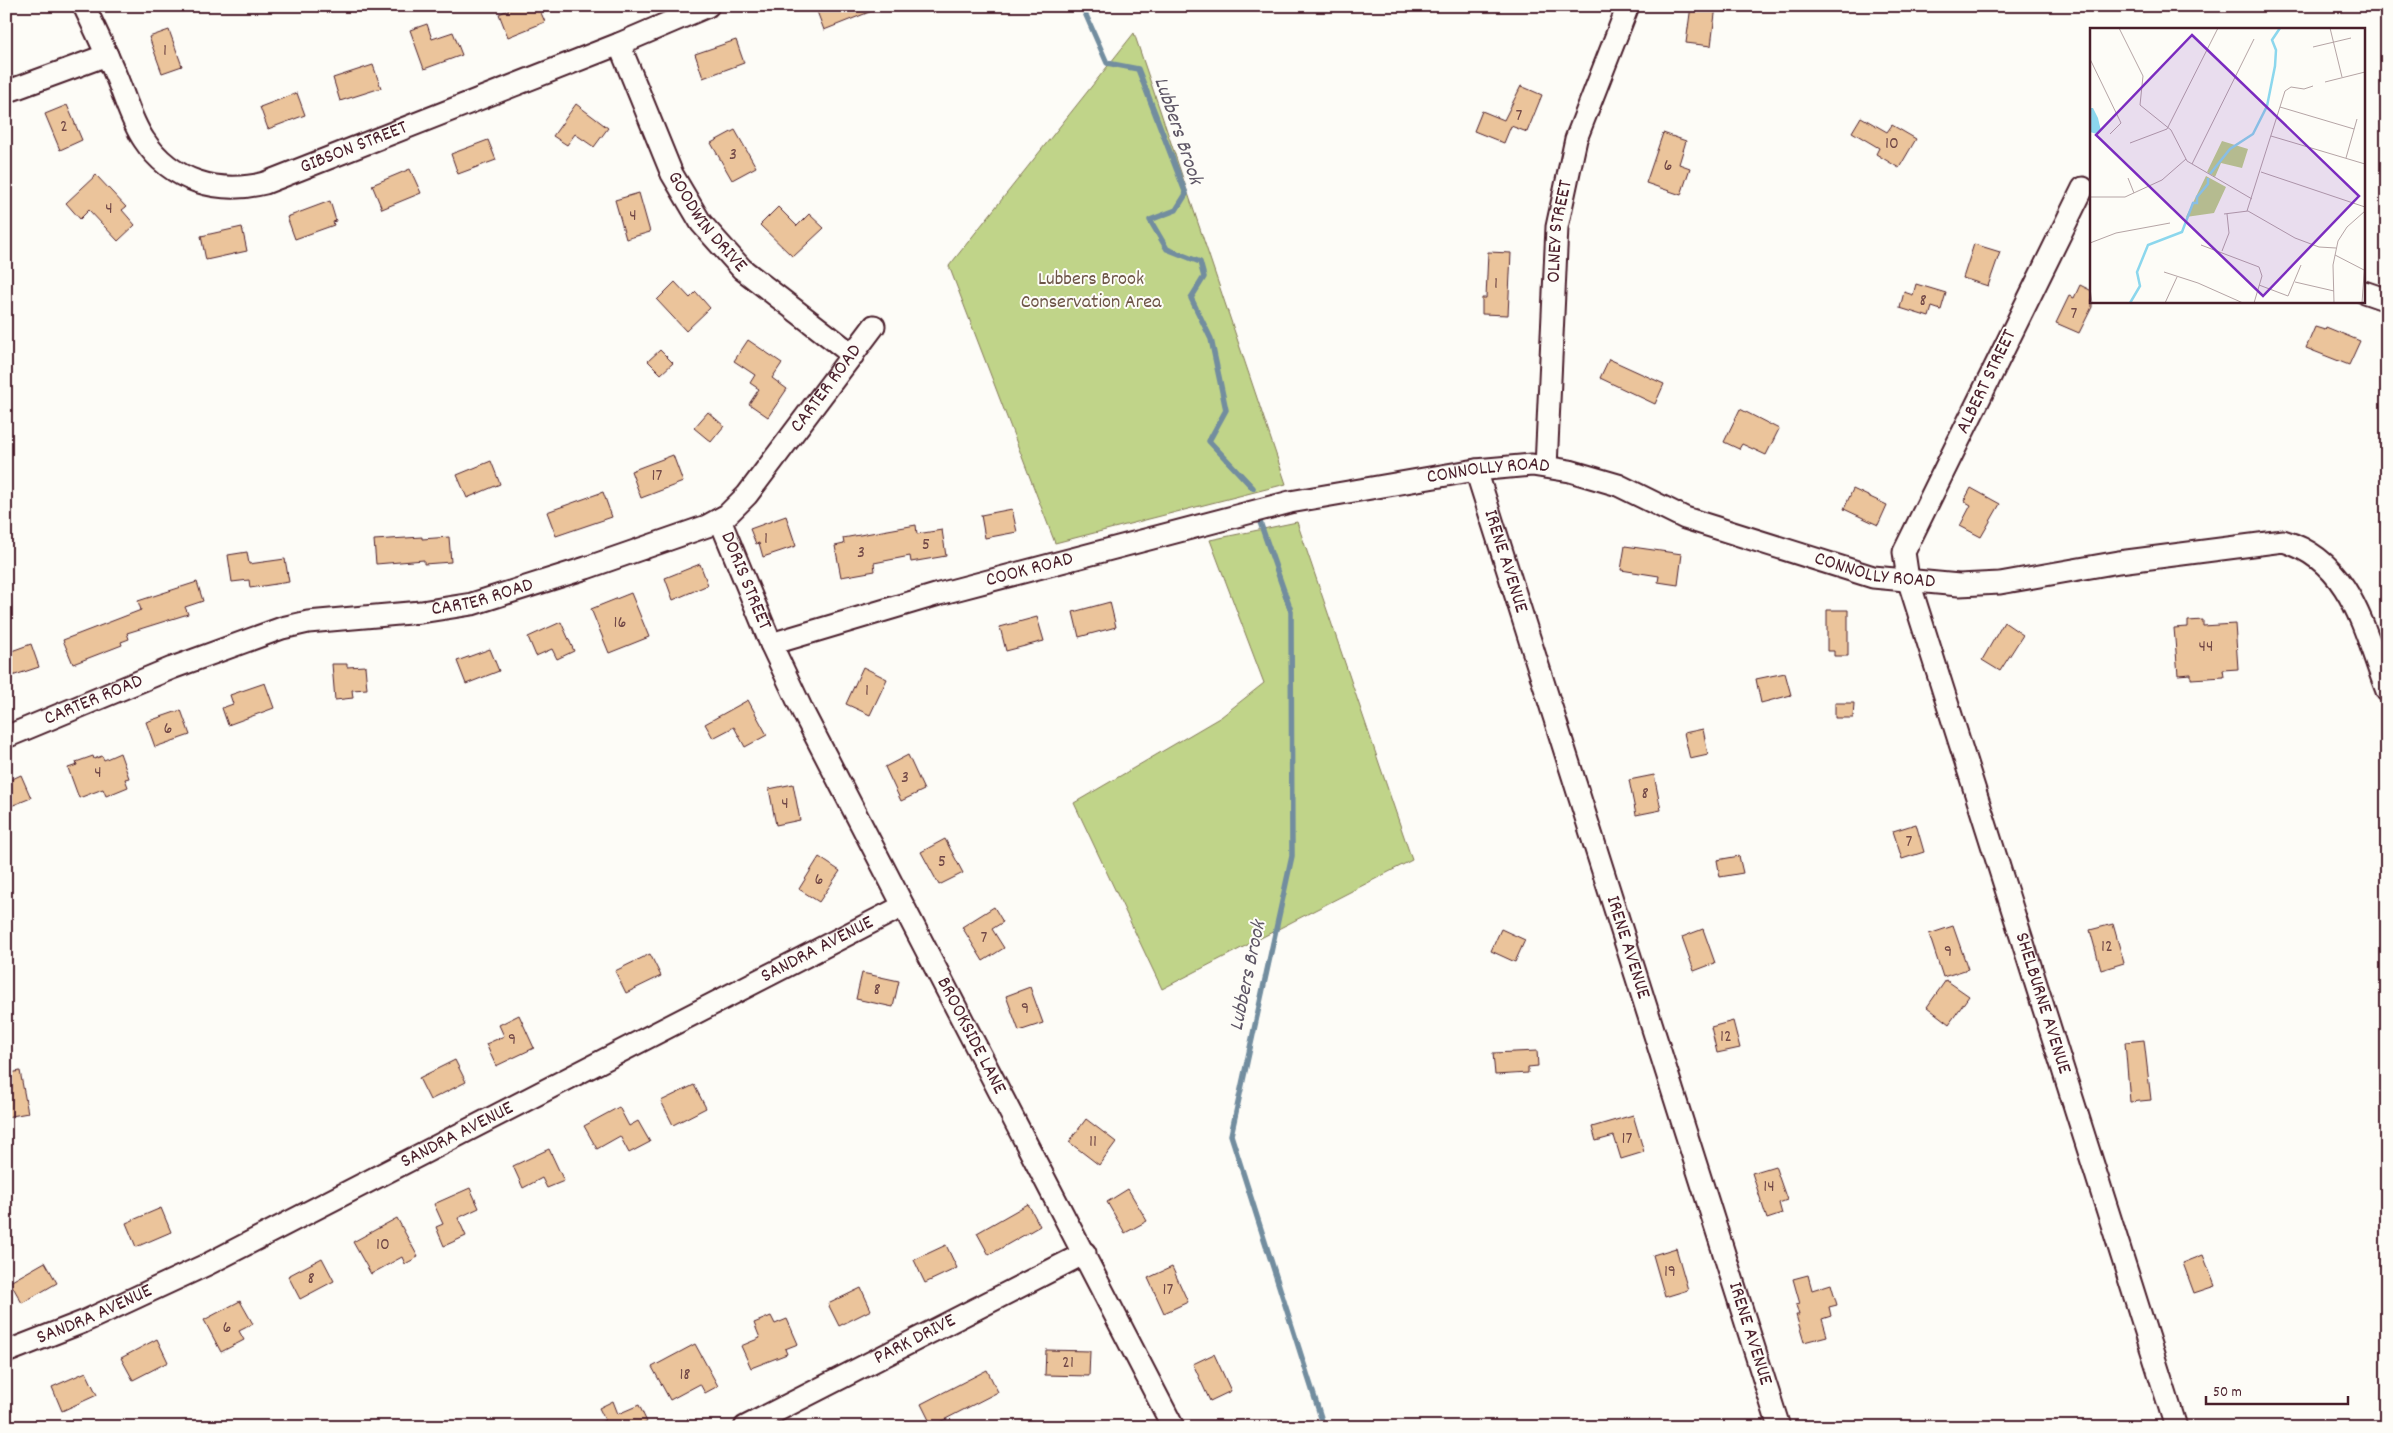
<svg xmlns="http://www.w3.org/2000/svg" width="2393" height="1433" font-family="Dekko,sans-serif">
<rect width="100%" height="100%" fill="#fdfcf7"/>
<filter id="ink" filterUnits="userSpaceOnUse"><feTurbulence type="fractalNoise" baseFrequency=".02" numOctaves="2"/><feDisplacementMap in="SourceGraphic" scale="10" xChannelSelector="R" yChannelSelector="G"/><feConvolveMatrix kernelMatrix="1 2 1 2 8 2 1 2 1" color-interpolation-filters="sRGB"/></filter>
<g filter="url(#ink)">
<g fill="#c0d489" stroke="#857a5a">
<polygon points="1134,33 1286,484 1055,543 949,266"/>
<polygon points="1297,522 1412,860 1162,989 1074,803 1221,717 1264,683 1210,540"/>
</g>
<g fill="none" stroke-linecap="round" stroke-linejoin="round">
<g stroke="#728d9f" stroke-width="5.5">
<polyline points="1082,6 1107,63 1138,69 1186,194 1176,210 1150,220 1167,249 1200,262 1204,277 1191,298 1211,339 1226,410 1209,441 1253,488"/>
<polyline points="1260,522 1291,611 1292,856 1231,1135 1324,1427"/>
</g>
</g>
<g fill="#ebc49b" stroke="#4a1f2b">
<polygon points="516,6 538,6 545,22 508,37 499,14"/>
<polygon points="815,6 882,6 882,7 824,30"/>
<polygon points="1691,6 1716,6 1711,46 1686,43"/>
<polygon points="427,24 432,39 453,32 462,55 424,69 410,30"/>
<polygon points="169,30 182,66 162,73 149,37"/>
<polygon points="736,40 744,63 703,78 695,54"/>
<polygon points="373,65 381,88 340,101 333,78"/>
<polygon points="1521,86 1542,95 1527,132 1511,126 1504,143 1474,131 1482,111 1504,120"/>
<polygon points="297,93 305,115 268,129 260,107"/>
<polygon points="576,104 608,128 594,147 575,134 567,145 553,136"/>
<polygon points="67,105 82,140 60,150 45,114"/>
<polygon points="1861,117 1887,132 1892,125 1916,139 1899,168 1876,154 1879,148 1852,132"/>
<polygon points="735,130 756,167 732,180 711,143"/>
<polygon points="1663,133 1686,141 1679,164 1690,168 1681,195 1646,183"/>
<polygon points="488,140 496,160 458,174 451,154"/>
<polygon points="410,169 421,193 382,209 372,185"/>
<polygon points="96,175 126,207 122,210 135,225 118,241 89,210 80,219 66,203"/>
<polygon points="639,193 650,232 626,239 615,200"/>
<polygon points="330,201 336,221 333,222 334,225 295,239 287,217"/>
<polygon points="778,207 797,226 809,214 824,228 793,257 760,225"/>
<polygon points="242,227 247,251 206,260 201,236"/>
<polygon points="1974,244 2000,252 1988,286 1963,278"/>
<polygon points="1488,252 1511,253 1508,315 1482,314 1482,298 1486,298"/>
<polygon points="675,282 690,298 696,292 710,308 686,331 657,300"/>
<polygon points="1916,284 1946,293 1941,310 1932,307 1929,317 1900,308 1904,292 1913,295"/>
<polygon points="2080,285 2092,291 2092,307 2079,333 2056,323 2069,296 2074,298"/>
<polygon points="2315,327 2325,330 2326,327 2360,341 2349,365 2306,348"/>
<polygon points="748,340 782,363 772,378 787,389 768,417 749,404 759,389 750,383 755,375 734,361"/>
<polygon points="660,350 673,363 661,374 648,361"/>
<polygon points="1609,359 1664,384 1655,404 1600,378"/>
<polygon points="1740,409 1779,429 1766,455 1742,444 1739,449 1724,442"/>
<polygon points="708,412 724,426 711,442 694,428"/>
<polygon points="673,455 683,482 641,498 631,471"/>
<polygon points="491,461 500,484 467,498 457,475"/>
<polygon points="1971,488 2000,504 1981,537 1960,526 1971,505 1964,501"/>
<polygon points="1853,489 1887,505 1878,525 1844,509"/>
<polygon points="603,492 612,517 556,536 547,512"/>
<polygon points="1012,509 1017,532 985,538 981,515"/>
<polygon points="786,516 796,546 763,557 759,543 756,544 750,529"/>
<polygon points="916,525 917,534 942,530 946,556 911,562 910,556 874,563 875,571 841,577 835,546 844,544 843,538"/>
<polygon points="422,537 422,539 449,537 451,562 424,564 424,560 376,564 374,540"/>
<polygon points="1625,546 1682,554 1678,585 1658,582 1659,576 1621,570"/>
<polygon points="247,552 249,564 285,559 289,582 250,588 249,580 232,582 228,555"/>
<polygon points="700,564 708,585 673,600 665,578"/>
<polygon points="197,582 203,601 185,607 188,614 127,633 129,639 121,642 122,645 73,664 63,640 141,610 138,601"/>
<polygon points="631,593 649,637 609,653 591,609"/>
<polygon points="1110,602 1116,627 1079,637 1073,612"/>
<polygon points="1827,610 1848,610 1848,656 1834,656 1834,651 1827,651"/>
<polygon points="1037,617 1044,641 1006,651 1000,627"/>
<polygon points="2203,620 2203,626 2235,624 2238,669 2223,670 2224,677 2191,679 2191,674 2178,675 2174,628 2188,627 2188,621"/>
<polygon points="561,622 574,651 557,659 552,649 536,656 528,637"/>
<polygon points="2004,622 2023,635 2000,671 1982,660"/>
<polygon points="31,644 39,667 6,678 6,653"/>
<polygon points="490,649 499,671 466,684 457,661"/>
<polygon points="332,664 347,664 347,667 365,666 367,689 352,690 353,698 335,700"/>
<polygon points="863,667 887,679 870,715 846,704"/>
<polygon points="1785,673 1791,695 1761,703 1756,679"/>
<polygon points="265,683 274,708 228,725 222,708 233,704 230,695"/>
<polygon points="748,700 767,735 745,747 734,727 713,738 705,724"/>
<polygon points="1835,703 1854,703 1853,718 1835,718"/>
<polygon points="181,710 190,735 155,747 146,722"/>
<polygon points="1703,729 1708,755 1690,759 1684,733"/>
<polygon points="120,753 129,778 125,779 128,787 106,796 103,789 79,798 68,768 77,765 76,762 93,756 94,759 102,756 104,760"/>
<polygon points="908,755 924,790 901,801 885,767"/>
<polygon points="21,775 31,798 6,808 6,782"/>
<polygon points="1654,775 1661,810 1636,815 1629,780"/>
<polygon points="793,784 800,820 776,825 769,789"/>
<polygon points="1916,824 1924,852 1902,859 1893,831"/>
<polygon points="945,839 963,873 939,885 921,852"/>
<polygon points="1739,856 1743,873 1720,877 1717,860"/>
<polygon points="819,857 840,871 819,902 799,889"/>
<polygon points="994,907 1003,922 992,929 1004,948 983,961 962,927"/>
<polygon points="2113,924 2124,963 2101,970 2090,930"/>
<polygon points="1953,926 1968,969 1943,977 1929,934"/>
<polygon points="1501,929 1525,940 1515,962 1491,951"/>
<polygon points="1703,929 1715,963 1694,971 1682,937"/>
<polygon points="650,954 661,976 626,993 615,971"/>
<polygon points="862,973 899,981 893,1007 856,999"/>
<polygon points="1946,980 1969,996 1949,1024 1927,1007"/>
<polygon points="1030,987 1043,1023 1019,1031 1006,996"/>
<polygon points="519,1015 534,1048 496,1066 486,1044 504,1036 499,1025"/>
<polygon points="1733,1021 1740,1048 1717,1053 1711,1027"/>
<polygon points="2144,1040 2151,1100 2130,1102 2125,1042"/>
<polygon points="1537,1051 1538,1066 1528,1067 1528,1073 1495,1075 1493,1053"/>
<polygon points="455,1060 466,1082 430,1100 419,1078"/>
<polygon points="20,1071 28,1113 6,1117 6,1074"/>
<polygon points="694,1085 706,1108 673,1125 661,1101"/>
<polygon points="619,1107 629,1126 638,1121 650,1142 629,1153 620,1136 597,1149 584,1126"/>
<polygon points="1633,1115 1644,1152 1621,1159 1614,1136 1596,1141 1592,1127"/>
<polygon points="1086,1119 1116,1142 1099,1165 1069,1142"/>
<polygon points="549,1149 564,1181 547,1188 542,1178 523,1188 513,1166"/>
<polygon points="1775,1166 1787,1200 1779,1203 1782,1214 1767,1219 1752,1173"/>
<polygon points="470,1188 479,1208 458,1218 466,1236 444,1246 436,1227 443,1224 434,1204"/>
<polygon points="1128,1189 1147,1221 1125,1233 1107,1202"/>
<polygon points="1028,1204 1040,1226 989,1255 977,1233"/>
<polygon points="161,1208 171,1232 136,1247 126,1223"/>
<polygon points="397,1218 418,1257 405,1264 402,1257 371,1274 353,1242"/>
<polygon points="946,1245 957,1268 925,1283 914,1260"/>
<polygon points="1676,1248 1688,1290 1665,1297 1653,1255"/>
<polygon points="2203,1255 2215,1286 2194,1293 2183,1263"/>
<polygon points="322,1258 334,1281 300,1299 288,1276"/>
<polygon points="45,1262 57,1283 22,1303 10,1282"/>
<polygon points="1172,1267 1188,1302 1164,1313 1148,1278"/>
<polygon points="1808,1275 1812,1290 1831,1284 1837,1305 1829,1307 1831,1316 1822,1319 1827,1336 1804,1342 1796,1315 1799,1315 1796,1305 1800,1304 1793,1279"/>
<polygon points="861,1288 871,1310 839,1326 828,1304"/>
<polygon points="240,1301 253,1324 239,1331 244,1340 221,1352 204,1320"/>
<polygon points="771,1316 775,1324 787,1319 798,1344 785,1349 787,1354 751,1368 741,1346 760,1338 754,1323"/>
<polygon points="157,1339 168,1362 133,1380 121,1358"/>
<polygon points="695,1344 718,1386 705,1393 700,1384 670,1400 652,1367"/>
<polygon points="1046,1350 1090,1351 1089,1376 1045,1375"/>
<polygon points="1214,1354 1231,1391 1210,1401 1193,1364"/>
<polygon points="987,1370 998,1392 932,1426 921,1404"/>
<polygon points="86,1372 97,1395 62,1411 52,1387"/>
<polygon points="613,1401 618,1414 639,1405 647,1422 637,1427 591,1427 605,1420 599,1408"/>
</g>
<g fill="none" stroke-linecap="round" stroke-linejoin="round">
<g stroke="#4a1f2b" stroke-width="25">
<g id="minor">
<path id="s1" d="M84 6C95 29 106 52 116 76 125 97 131 121 144 140 171 181 218 195 265 183L619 44 708 6"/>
<path id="s2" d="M619 44 672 174 701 223 742 269 853 355"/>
<polyline points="6,92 107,55"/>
<path id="s3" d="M2083 188 1904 552 1908 579 2176 1427"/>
<polyline points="2364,292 2387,300"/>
<path id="s4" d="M1546 467 1557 227 1576 139 1628 6"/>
<path id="s5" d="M1476 470 1779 1427"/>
<path id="s6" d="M720 520 771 644 803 712 1173 1427"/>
<path id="s7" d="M771 644 939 594 1290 502 1476 470 1532 465 1570 471 1618 485 1685 518 1873 577 1959 585 2000 583 2119 562 2283 541C2352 561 2364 632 2387 691"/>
<path id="s8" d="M6 737 172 668 282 628 308 622 421 612 472 604 586 568 707 526 727 515 747 495 874 326"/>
<path id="s9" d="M6 1352 83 1322 208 1264 903 906"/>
<path id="s10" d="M745 1427 1085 1253"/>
</g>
</g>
<use href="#minor" stroke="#fdfcf7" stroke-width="21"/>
</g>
</g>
<g text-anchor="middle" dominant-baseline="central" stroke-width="4" stroke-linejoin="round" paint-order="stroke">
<g font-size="18" fill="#724847">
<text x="165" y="51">1</text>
<text x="1519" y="116">7</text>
<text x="64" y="127">2</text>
<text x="1892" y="144">10</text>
<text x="733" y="155">3</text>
<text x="1668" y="166">6</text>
<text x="109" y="209">4</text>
<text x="633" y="216">4</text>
<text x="1496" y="284">1</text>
<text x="1923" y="301">8</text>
<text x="2074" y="314">7</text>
<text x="657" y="476">17</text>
<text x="766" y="539">1</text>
<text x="926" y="545">5</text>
<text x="861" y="553">3</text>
<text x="620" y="623">16</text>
<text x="2206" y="647">44</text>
<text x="867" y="691">1</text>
<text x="168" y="729">6</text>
<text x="98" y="773">4</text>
<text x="905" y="778">3</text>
<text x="1645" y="794">8</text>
<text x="785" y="804">4</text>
<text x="1909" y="842">7</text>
<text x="942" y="862">5</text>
<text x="819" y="880">6</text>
<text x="984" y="938">7</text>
<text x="2107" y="947">12</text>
<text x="1948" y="952">9</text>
<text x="877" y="990">8</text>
<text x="1025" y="1009">9</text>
<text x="1726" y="1037">12</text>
<text x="512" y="1040">9</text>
<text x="1627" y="1139">17</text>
<text x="1093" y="1142">11</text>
<text x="1769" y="1187">14</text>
<text x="383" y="1245">10</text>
<text x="1670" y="1272">19</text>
<text x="311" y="1279">8</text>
<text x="1168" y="1290">17</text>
<text x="227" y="1328">6</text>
<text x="1068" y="1363">21</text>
<text x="685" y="1375">18</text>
</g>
<g font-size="20" fill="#4a1f2b" stroke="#fdfcf7">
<text stroke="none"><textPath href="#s1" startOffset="380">GIBSON STREET</textPath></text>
<text stroke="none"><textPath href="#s2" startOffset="200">GOODWIN DRIVE</textPath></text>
<text stroke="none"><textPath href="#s4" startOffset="236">OLNEY STREET</textPath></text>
<text transform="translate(1987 382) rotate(-64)">ALBERT STREET</text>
<text stroke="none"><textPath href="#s8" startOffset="920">CARTER ROAD</textPath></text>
<text stroke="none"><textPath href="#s7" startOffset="739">CONNOLLY ROAD</textPath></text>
<text stroke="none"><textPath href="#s5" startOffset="96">IRENE AVENUE</textPath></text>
<text stroke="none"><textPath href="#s7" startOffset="269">COOK ROAD</textPath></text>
<text stroke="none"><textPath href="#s7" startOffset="1144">CONNOLLY ROAD</textPath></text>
<text stroke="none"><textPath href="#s6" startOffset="66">DORIS STREET</textPath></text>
<text stroke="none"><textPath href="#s8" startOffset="500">CARTER ROAD</textPath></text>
<text stroke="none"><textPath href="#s8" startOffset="95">CARTER ROAD</textPath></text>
<text stroke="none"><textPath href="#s5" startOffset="501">IRENE AVENUE</textPath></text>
<text stroke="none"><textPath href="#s9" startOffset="906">SANDRA AVENUE</textPath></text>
<text stroke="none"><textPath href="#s3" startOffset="878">SHELBURNE AVENUE</textPath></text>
<text stroke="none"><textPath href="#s6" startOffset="574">BROOKSIDE LANE</textPath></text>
<text stroke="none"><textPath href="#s9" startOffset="501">SANDRA AVENUE</textPath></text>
<text stroke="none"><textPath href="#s9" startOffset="96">SANDRA AVENUE</textPath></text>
<text stroke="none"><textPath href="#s5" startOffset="906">IRENE AVENUE</textPath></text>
<text stroke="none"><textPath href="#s10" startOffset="191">PARK DRIVE</textPath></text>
</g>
<g font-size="20" fill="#6d5547" stroke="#fdfcf7">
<text x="1091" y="280">Lubbers Brook<tspan x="1091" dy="23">Conservation Area</tspan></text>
</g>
<g font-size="21" font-style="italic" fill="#5e5665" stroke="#fdfcf7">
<text transform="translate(1177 131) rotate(71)">Lubbers Brook</text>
<text transform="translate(1249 976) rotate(-78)">Lubbers Brook</text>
</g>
</g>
<g transform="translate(2090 28)">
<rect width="275" height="275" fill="#fdfcf7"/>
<path d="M132 113 158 121 152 140 131 135 125 149 117 144ZM116 148 136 159 124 185 96 189Z" fill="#c0d489"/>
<path d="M0 80H3L8 90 11 103 7 106 0 104Z" fill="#8cd7ed"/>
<path fill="none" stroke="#8cd7ed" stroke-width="2.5" d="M120 146 140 121 163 106 177 78 185 38 186 22 182 12 190 0M40 275 50 258 47 244 58 217 92 204 103 175H107V169L118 156V150"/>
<path fill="none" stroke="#b5a4a5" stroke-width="1" d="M29 0 53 48 50 77 81 102 97 133 162 171M240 0 252 49M223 19 261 10M0 31 31 95 20 106M235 54 275 44M190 79 264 101M181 108 275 136M40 115 77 101 128 0M256 130 267 91M102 136 164 11M171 144 275 179M38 150 44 165M0 169H35L72 152 96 131M157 183 195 63 201 59 214 61 223 58M134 186 158 183 205 210 229 219 246 220M0 215 26 205 80 195M111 217 169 239 172 248 164 275M132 223 139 205 137 186M245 227 274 242M74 244 108 255 153 275M205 254 244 263M169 257 198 268 211 237M0 260 2 275M75 275 87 249M244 275 243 237 248 213 257 199 275 183M272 275 275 232"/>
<path fill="#7b2cbf" fill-opacity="0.15" stroke="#7b2cbf" stroke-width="2.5" d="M102 7 269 168 173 268 6 107Z"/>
<rect width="275" height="275" fill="none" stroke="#4a1f2b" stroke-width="2.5"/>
</g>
<rect width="2393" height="1433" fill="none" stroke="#fdfcf7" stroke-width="25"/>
<rect x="12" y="12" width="2368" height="1408" fill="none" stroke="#4a1f2b" stroke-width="2" filter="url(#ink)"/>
<path d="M2206 1396v8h142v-8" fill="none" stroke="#4a1f2b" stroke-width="2.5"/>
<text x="2213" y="1396" font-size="15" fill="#4a1f2b" stroke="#fdfcf7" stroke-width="4" paint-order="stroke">50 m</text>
</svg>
